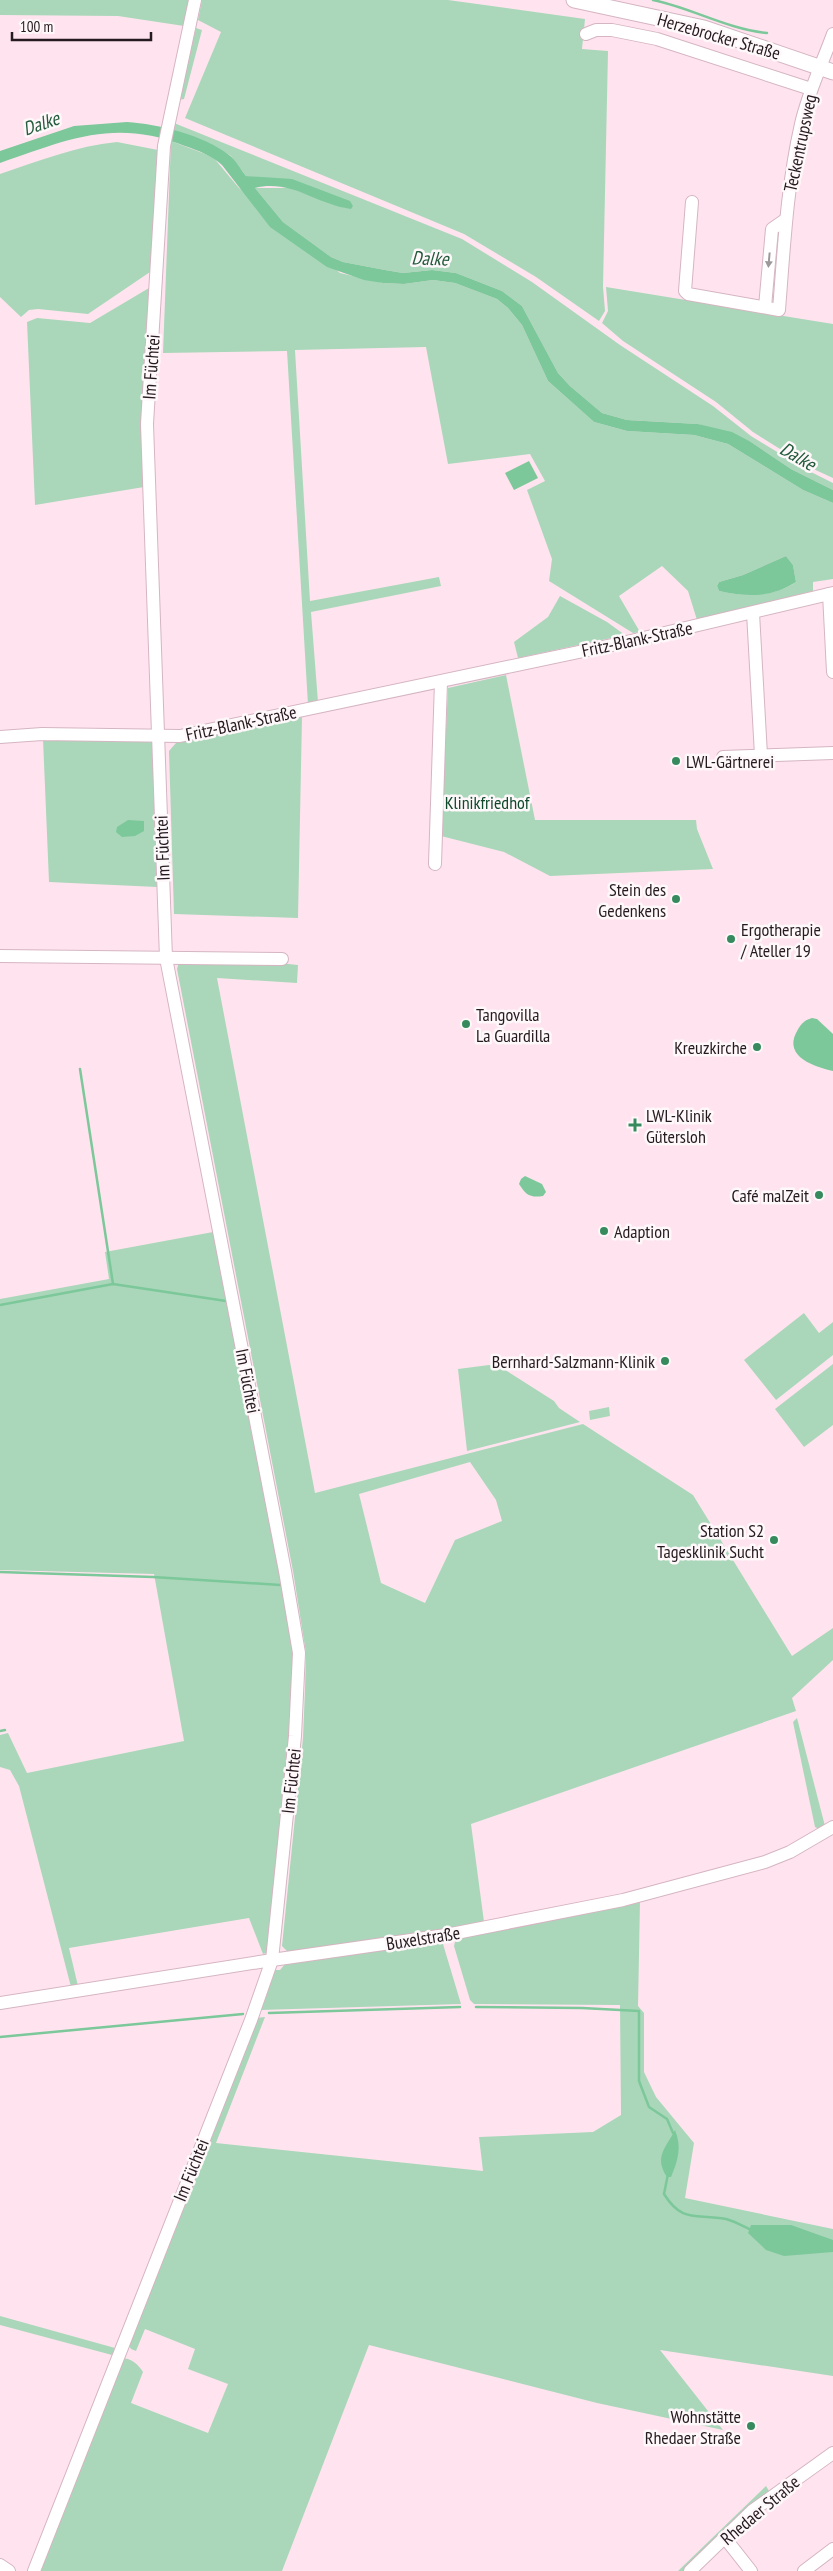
<svg xmlns="http://www.w3.org/2000/svg" width="833" height="2571" font-family="'PT Sans Narrow',sans-serif">
<rect width="100%" height="100%" fill="#ffe4ef"/>
<g fill="#aad7ba" fill-rule="evenodd">
<polygon points="0,0 189,0 184,26 118,16 0,15"/>
<polygon points="202,0 448,0 585,19 582,49 608,51 603,287 605,311 599,321 536,277 464,234 185,118 221,32 198,20"/>
<polygon points="196,28 202,30 184,99 179,100"/>
<polygon points="174,123 462,239 532,282 620,345 713,406 751,436 807,470 833,483 833,490 791,469 751,442 698,424 627,420 602,413 570,386 558,373 522,306 502,291 456,273 432,270 403,273 385,270 343,262 331,257 283,222 255,188 289,188 346,208 353,206 257,178 246,176 231,156 218,148 173,130"/>
<path d="M171 141 213 157 239 188 340 273 383 283 404 284 433 280 455 283 497 299 508 308 522 325 548 381 594 422 627 431 694 435 728 444 803 490 833 503V579L813 582V591L697 620 688 591 662 566 619 596 640 632 633 633 549 581 552 559 527 490 545 481 530 454 448 464 426 347 295 350 310 601 439 577 441 586 311 612 318 702 308 705 287 351 163 353ZM786 556 793 565 796 582C773 597 745 597 719 591L717 586 719 582 743 575Z"/>
<path d="M117 142 158 150 150 272 88 314 38 309 29 310 21 317 0 297V174C39 161 76 146 117 142Z"/>
<polygon points="606,287 833,324 833,478 809,467 753,432 716,402 623,341 602,323 608,311"/>
<polygon points="149,288 144,487 35,505 27,322 37,318 90,323"/>
<polygon points="560,596 607,622 625,635 518,658 514,642 548,617"/>
<polygon points="506,675 535,820 696,820 697,829 713,869 550,876 504,852 441,836 448,688"/>
<polygon points="302,717 298,918 174,914 169,751 176,743"/>
<polygon points="43,739 152,740 157,887 49,882"/>
<path d="M179 962H269L298 965 297 983 217 978 315 1493 583 1424 693 1495 792 1656 833 1628V1660L792 1698 796 1711 471 1824 484 1922 449 1929 289 1953 282 1946 303 1738 305 1689 306 1653 293 1571 177 969ZM470 1462 496 1500 502 1521 455 1540 425 1603 381 1583 359 1494Z"/>
<polygon points="213,1232 295,1654 294,1685 270,1952 263,1954 249,1918 69,1948 78,1986 71,1987 19,1786 10,1770 0,1767 0,1735 8,1733 27,1773 184,1741 154,1574 0,1570 0,1299 109,1279 105,1252"/>
<polygon points="804,1313 819,1333 833,1322 833,1355 776,1400 744,1360"/>
<polygon points="833,1364 833,1425 804,1447 775,1409"/>
<polygon points="489,1365 502,1368 554,1401 559,1408 580,1422 467,1451 458,1369"/>
<polygon points="609,1407 610,1416 590,1420 589,1411"/>
<polygon points="797,1718 825,1826 819,1829 815,1827 793,1722"/>
<path d="M640 1901 638 2006 644 2013V2072L656 2097 694 2143 685 2198 833 2229V2376L660 2350 723 2430 597 2403 369 2345 282 2571H40L121 2358C131 2358 138 2364 143 2372L131 2403 208 2433 228 2384 188 2369 195 2349 145 2329 136 2351 131 2349 127 2342 256 2018 265 2017 216 2143 483 2171 479 2137 593 2132 621 2115 620 2005 474 2004 470 2000 454 1946 456 1938Z"/>
<polygon points="435,1941 443,1944 461,2004 260,2010 274,1970 280,1970 285,1964"/>
<polygon points="0,2316 115,2348 112,2355 0,2325"/>
<polygon points="766,2486 769,2491 685,2571 678,2571"/>
</g>
<g fill="#7cc89a">
<path d="M127 122C158 124 204 135 229 155 236 160 241 170 246 176L292 179 350 201 353 206 351 209C317 205 291 179 255 188L283 222 331 257 343 262 385 270 403 273 432 270 456 273 502 291 522 306 558 373 570 386 602 413 627 420 698 424 732 432 751 442 791 469 833 490V503L803 490 728 444 694 435 627 431 594 422 548 381 522 325 508 308 497 299 455 283 433 280 404 284 383 283 364 280 327 267 270 227 222 165C211 155 199 151 185 146 114 118 67 140 0 163V151L74 126Z"/>
<polygon points="529,461 538,478 514,490 505,473"/>
<path d="M786 556 793 565 796 582C771 598 747 597 719 591L717 586 719 582 743 575Z"/>
<polygon points="128,820 144,821 144,831 135,836 122,837 116,832 117,827"/>
<path d="M812 1018 817 1019 833 1034V1071C815 1067 784 1057 796 1033 800 1025 804 1020 812 1018Z"/>
<path d="M525 1176 542 1184 546 1192 543 1196C530 1198 526 1195 519 1184L521 1179Z"/>
<path d="M675 2130C682 2147 678 2160 671 2177H667C654 2157 665 2149 675 2130Z"/>
<polygon points="751,2225 791,2225 833,2240 833,2252 784,2256 766,2250 748,2233"/>
</g>
<g fill="none" stroke-linecap="round" stroke-linejoin="round">
<g stroke="#7cc89a" stroke-width="2.5">
<path d="M653 0C692 8 727 29 767 33"/>
<polyline points="80,1069 113,1284"/>
<polyline points="0,1305 113,1284 226,1301"/>
<polyline points="0,1572 153,1577 280,1585"/>
<polyline points="0,1731 5,1730"/>
<polyline points="476,2007 582,2008 639,2011 639,2081 649,2107 667,2119 673,2133"/>
<polyline points="269,2013 460,2007"/>
<polyline points="0,2037 243,2014"/>
<path d="M668 2174 664 2194C683 2224 696 2213 726 2219 734 2221 743 2226 751 2230"/>
</g>
<g stroke="#d5b5c2" stroke-width="14">
<g id="minor">
<polyline points="586,34 596,30 612,30 657,39 811,89"/>
<path d="M692 202 685 291 688 294 779 310C784 247 787 185 801 124 808 93 822 64 833 34"/>
<polyline points="765,307 772,229 785,220"/>
<polyline points="829,594 833,672"/>
<polyline points="753,613 761,755"/>
<polyline points="0,737 42,734 180,736 631,641 833,593"/>
<polyline points="723,757 833,753"/>
<polyline points="435,864 441,682"/>
<polyline points="0,956 282,959"/>
<polyline points="0,2003 272,1960 446,1935 623,1900 765,1862 790,1852 833,1827"/>
<polyline points="725,2538 751,2571"/>
<polyline points="0,2565 9,2571"/>
<polyline points="34,2571 251,2020 272,1960 295,1736 299,1653 285,1571 166,958 147,424 164,146 195,0"/>
<polyline points="690,2571 752,2511 833,2453"/>
<polyline points="804,2571 833,2549"/>
</g>
</g>
<g stroke="#d5b5c2" stroke-width="17">
<polyline id="major" points="574,0 704,28 833,72"/>
</g>
<use href="#minor" stroke="#fff" stroke-width="12"/>
<use href="#major" stroke="#fff" stroke-width="15"/>
</g>
<defs><path id="oneway-solid" d="M-6-.8H1V-3.2L6.5 0L1 3.2V.8H-6Z" transform="scale(1.25)"/></defs>
<use fill="#9d989a" href="#oneway-solid" transform="translate(769 260) rotate(95)"/>
<g fill="#378a5d" stroke="#fef8fa" stroke-width="2">
<circle cx="676" cy="761" r="5"/>
<circle cx="676" cy="899" r="5"/>
<circle cx="731" cy="939" r="5"/>
<circle cx="466" cy="1024" r="5"/>
<circle cx="757" cy="1047" r="5"/>
<path d="M632.5 1117.5h5v5h5v5h-5v5h-5v-5h-5v-5h5z"/>
<circle cx="819" cy="1195" r="5"/>
<circle cx="604" cy="1231" r="5"/>
<circle cx="665" cy="1361" r="5"/>
<circle cx="774" cy="1540" r="5"/>
<circle cx="751" cy="2426" r="5"/>
</g>
<g text-anchor="middle" dominant-baseline="central" stroke-width="5" stroke-linejoin="round" paint-order="stroke">
<g font-size="18" fill="#251a1f" stroke="#fef8fa">
<text transform="translate(719 36) rotate(16)">Herzebrocker Straße</text>
<text transform="translate(800 143) rotate(-78)">Teckentrupsweg</text>
<text transform="translate(151 367) rotate(-86)">Im Füchtei</text>
<text transform="translate(637 639) rotate(-12)">Fritz-Blank-Straße</text>
<text transform="translate(241 723) rotate(-12)">Fritz-Blank-Straße</text>
<text transform="translate(162 848) rotate(-92)">Im Füchtei</text>
<text transform="translate(248 1381) rotate(79)">Im Füchtei</text>
<text transform="translate(291 1781) rotate(-84)">Im Füchtei</text>
<text transform="translate(423 1938) rotate(-9)">Buxelstraße</text>
<text transform="translate(191 2170) rotate(-68)">Im Füchtei</text>
<text transform="translate(760 2510) rotate(-40)">Rhedaer Straße</text>
</g>
<g font-size="18" fill="#251a1f" stroke="#fef8fa" text-anchor="end">
<text x="686" y="761" text-anchor="start">LWL-Gärtnerei</text>
<text x="666" y="889">Stein des<tspan x="666" dy="21">Gedenkens</tspan></text>
<text x="741" y="929" text-anchor="start">Ergotherapie<tspan x="741" dy="21">/ Ateller 19</tspan></text>
<text x="476" y="1014" text-anchor="start">Tangovilla<tspan x="476" dy="21">La Guardilla</tspan></text>
<text x="747" y="1047">Kreuzkirche</text>
<text x="646" y="1115" text-anchor="start">LWL-Klinik<tspan x="646" dy="21">Gütersloh</tspan></text>
<text x="809" y="1195">Café malZeit</text>
<text x="614" y="1231" text-anchor="start">Adaption</text>
<text x="655" y="1361">Bernhard-Salzmann-Klinik</text>
<text x="764" y="1530">Station S2<tspan x="764" dy="21">Tagesklinik Sucht</tspan></text>
<text x="741" y="2416">Wohnstätte<tspan x="741" dy="21">Rhedaer Straße</tspan></text>
</g>
<g font-size="18" fill="#0e492c" stroke="#fef8fa">
<text x="487" y="802">Klinikfriedhof</text>
</g>
<g font-size="19" font-style="italic" fill="#225a3b" stroke="#fef8fa">
<text transform="translate(41 123) rotate(-19)">Dalke</text>
<text transform="translate(430 258) rotate(2)">Dalke</text>
<text transform="translate(798 456) rotate(30)">Dalke</text>
</g>
</g>
<path d="M12 32v8h139v-8" fill="none" stroke="#251a1f" stroke-width="2.5"/>
<text x="20" y="32" font-size="15" fill="#251a1f" stroke="#fef8fa" stroke-width="4" paint-order="stroke">100 m</text>
</svg>
